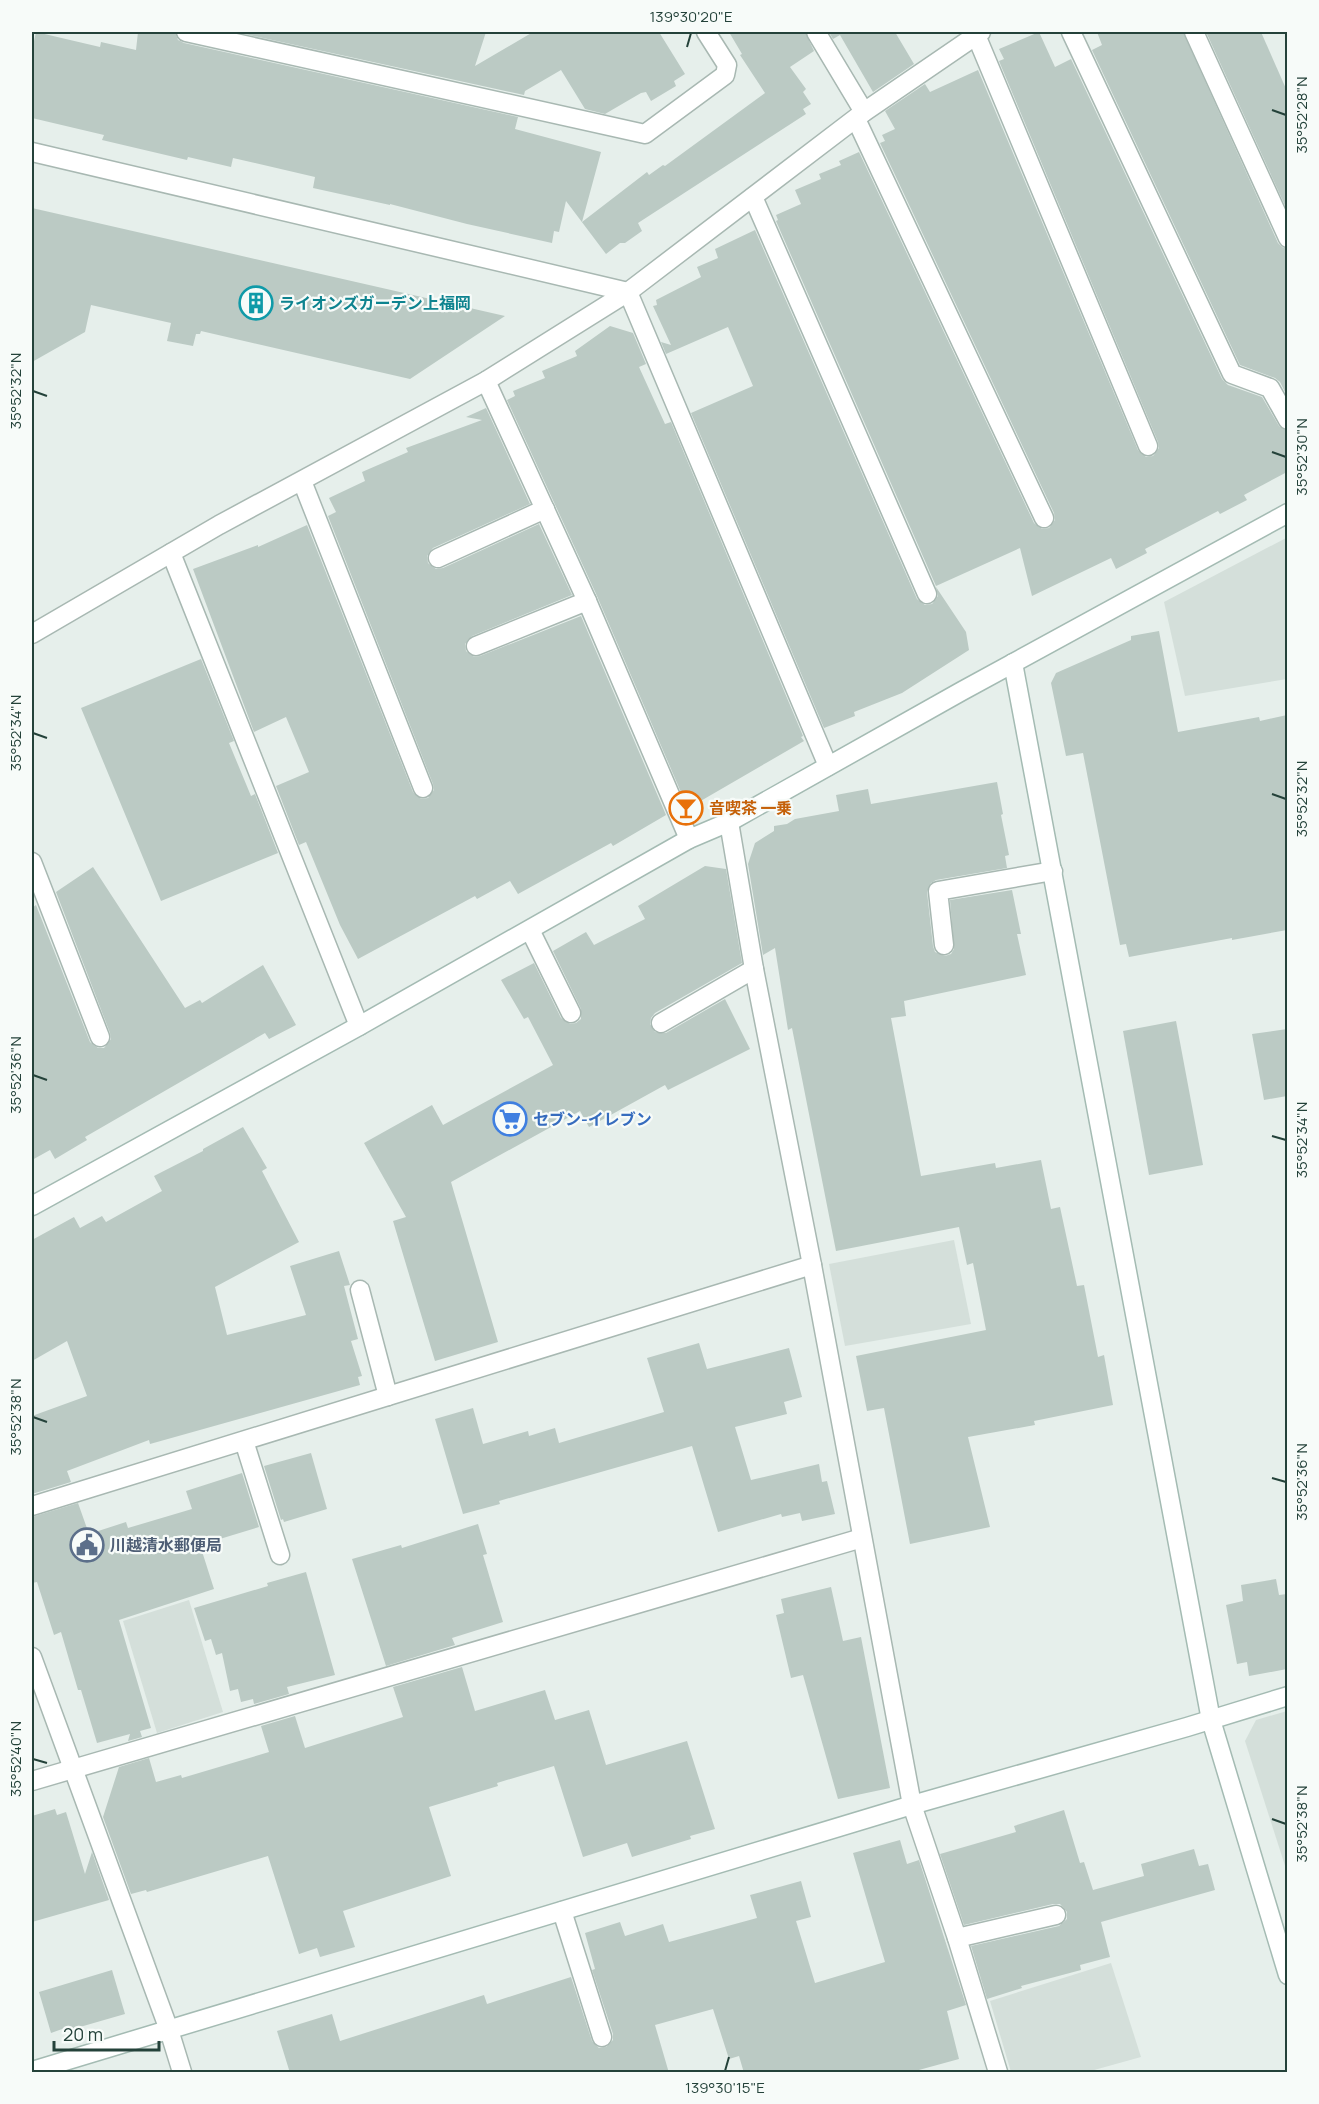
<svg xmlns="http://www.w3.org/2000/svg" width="1319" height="2104" font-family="Manrope,'Noto Sans JP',sans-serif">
<rect width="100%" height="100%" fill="#e6efeb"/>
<g fill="#d4dfda">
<polygon points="1286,538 1288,548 1287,679 1185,696 1164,602"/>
<polygon points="954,1240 971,1324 845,1346 829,1264"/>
<polygon points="189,1600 223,1712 157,1733 123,1621"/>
<polygon points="1287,1711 1288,1711 1287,1872 1245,1741 1256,1720"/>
<polygon points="1111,1963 1141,2057 1087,2072 1011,2072 990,2001"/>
</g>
<g fill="#bbcac4">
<polygon points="36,32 100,47 101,42 136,50 138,32 175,32 178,40 184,43 518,117 515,129 601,152 582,222 647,172 649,175 663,165 665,166 765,93 740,55 742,54 729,32 805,32 814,51 790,67 806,89 803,92 811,104 803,109 806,114 638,223 642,231 625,243 620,243 606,254 566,201 559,232 554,231 552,243 467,224 390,204 390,205 313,188 315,177 233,158 231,167 188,157 187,160 102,140 104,135 32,118 32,50"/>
<polygon points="236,32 486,32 475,66 533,32 659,32 685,74 674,81 676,86 651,101 646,92 641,93 605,114 585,109 561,70 525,91 524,95"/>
<polygon points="829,32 895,32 914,64 873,92 840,35 833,39"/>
<polygon points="1039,32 1055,67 1071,59 1222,379 1228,385 1262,397 1279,426 1287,431 1287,472 1244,495 1247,500 1220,514 1218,511 1145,549 1147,553 1116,569 1111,558 1032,596 1020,548 936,586 776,221 778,220 776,215 801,204 795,190 821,179 819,174 841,165 839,161 859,152 1034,523 1042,529 1049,528 1055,520 1054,513 880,143 885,141 882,135 895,129 885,111 925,84 930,92 978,70 1138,450 1146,457 1153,456 1159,448 1158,442 999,61 1004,59 999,49"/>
<polygon points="1097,32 1183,32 1278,243 1282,247 1287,249 1287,396 1280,382 1275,378 1240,365 1092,50 1102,45"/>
<polygon points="1206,32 1261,32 1287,91 1287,210"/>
<polygon points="32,208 505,316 410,379 201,331 200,334 196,334 193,346 167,341 171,323 91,305 85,332 32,362"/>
<polygon points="755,230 917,599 925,605 932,604 938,596 936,587 966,632 969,650 902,693 854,712 855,716 824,728 691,413 753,386 728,327 666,354 661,342 671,345 653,306 657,305 656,300 701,277 697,267 718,258 715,249"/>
<polygon points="610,326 633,333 646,364 639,367 665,424 671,422 803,736 801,737 804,741 692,806 689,802 686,804 597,596 507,400 515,396 513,391 545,378 542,371 577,356 575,351"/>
<polygon points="486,408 530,504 433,548 427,556 428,563 436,569 443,568 539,524 572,595 472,636 465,644 466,651 474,657 480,656 581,616 666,815 613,846 611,843 518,894 510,881 477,899 475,896 358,959 340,925 306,842 299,845 276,786 309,772 286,717 254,732 193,569 258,545 258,547 307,525 413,792 421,799 428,798 434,790 433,784 328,516 336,512 329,498 365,481 362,472 408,452 406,448 482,420 466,417"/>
<polygon points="1159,631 1178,732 1259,717 1260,721 1287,715 1287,930 1232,940 1232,938 1129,957 1126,944 1120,945 1083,753 1066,756 1051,683 1056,673 1131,640 1131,636"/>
<polygon points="201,659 234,741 229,743 251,796 255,794 278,853 161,901 81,708"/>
<polygon points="997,782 1003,814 1001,815 1009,855 1005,856 1007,868 936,880 931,883 927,892 933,946 935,952 945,956 951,954 954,949 950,900 1012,890 1021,934 1017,934 1026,975 904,1001 906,1016 891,1018 921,1176 995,1163 996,1168 1041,1160 1051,1209 1060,1207 1077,1286 1084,1285 1098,1357 1104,1355 1113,1405 1034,1421 1035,1425 968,1437 990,1527 910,1544 884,1408 867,1411 856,1356 986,1330 973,1263 967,1265 959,1227 836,1251 792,1028 788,1030 775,948 763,955 748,864 755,843 774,831 774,826 787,824 795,819 839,811 836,795 868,789 871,804"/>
<polygon points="705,866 726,869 742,963 655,1013 651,1018 650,1024 655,1032 666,1033 725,999 750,1049 668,1090 665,1085 589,1127 580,1111 451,1182 498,1342 435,1361 393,1221 406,1217 364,1143 432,1105 443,1125 553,1065 528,1017 524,1019 501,980 534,963 561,1018 570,1024 576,1023 581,1019 581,1009 553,951 586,932 594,945 645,919 638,906"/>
<polygon points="93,867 185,1008 200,1000 202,1003 263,965 296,1025 269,1039 265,1033 85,1137 87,1140 55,1159 50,1150 32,1160 32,908 36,905 90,1042 98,1048 104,1048 111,1039 110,1033 56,892"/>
<polygon points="1176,1021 1203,1165 1149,1175 1123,1031"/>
<polygon points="1287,1029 1287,1096 1264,1100 1252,1034"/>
<polygon points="243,1127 267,1168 262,1171 299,1242 215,1287 227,1335 306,1315 290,1266 339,1251 350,1285 344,1286 358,1339 351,1341 362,1376 358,1377 360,1385 150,1444 149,1440 67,1471 71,1482 32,1494 32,1416 87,1396 67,1341 32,1361 32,1240 74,1217 80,1228 102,1216 106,1222 162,1191 154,1176 203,1151 203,1149"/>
<polygon points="699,1343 707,1369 789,1348 802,1397 784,1402 787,1414 735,1427 751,1480 819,1464 822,1482 827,1481 835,1514 802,1521 800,1513 782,1517 781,1514 718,1532 692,1446 499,1501 500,1504 463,1514 435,1419 473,1408 483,1444 528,1431 529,1436 555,1428 559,1443 664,1412 647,1358"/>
<polygon points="311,1453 327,1509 284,1522 283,1519 281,1520 264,1466"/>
<polygon points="242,1473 259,1527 200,1545 214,1589 119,1620 151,1728 140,1731 142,1737 128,1741 130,1734 97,1743 81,1690 78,1690 61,1632 54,1635 37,1582 32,1583 32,1517 78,1503 89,1534 126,1522 128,1528 192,1509 186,1491"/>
<polygon points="478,1524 487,1554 483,1555 503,1622 452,1638 455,1645 386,1666 352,1559 401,1545 402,1548"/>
<polygon points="306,1572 335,1675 287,1687 289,1694 254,1704 253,1699 241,1702 238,1689 230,1691 222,1653 216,1655 211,1639 205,1641 194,1608 268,1586 267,1583"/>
<polygon points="1276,1579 1279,1595 1287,1594 1287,1669 1249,1676 1247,1662 1237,1664 1226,1605 1243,1601 1241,1585"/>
<polygon points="831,1587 843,1641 861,1637 890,1788 838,1799 803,1675 791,1678 776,1615 784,1613 781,1599"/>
<polygon points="462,1667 475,1711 545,1690 555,1720 589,1710 606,1765 687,1741 715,1829 690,1836 691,1839 632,1857 627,1843 583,1857 554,1766 497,1783 498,1786 429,1807 451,1876 343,1911 355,1947 320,1957 317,1948 299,1954 268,1856 147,1892 146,1890 131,1894 103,1817 119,1767 149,1758 156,1782 181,1775 182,1778 269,1752 261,1726 295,1716 305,1748 403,1717 393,1687"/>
<polygon points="55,1809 57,1815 66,1812 85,1874 92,1852 109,1900 32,1922 32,1816"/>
<polygon points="1064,1810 1080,1863 1084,1862 1093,1890 1144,1876 1141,1864 1194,1849 1199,1866 1208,1864 1215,1890 1101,1922 1110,1957 1080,1965 1081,1970 1021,1986 1022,1988 987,1999 971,1946 1059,1926 1067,1919 1067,1912 1060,1904 1053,1904 964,1925 940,1854 1016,1832 1014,1826"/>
<polygon points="900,1840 907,1864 919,1860 966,2005 947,2011 959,2059 908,2073 744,2073 739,2056 729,2059 713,2009 655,2025 669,2073 290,2073 277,2031 332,2014 340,2041 484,1995 487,2004 571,1977 592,2041 599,2048 606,2047 613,2040 613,2034 592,1970 595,1969 585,1933 620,1922 625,1936 663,1924 669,1942 757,1918 750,1895 801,1881 811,1917 796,1921 815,1983 885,1962 853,1853"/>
<polygon points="112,1970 125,2014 66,2031 65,2028 51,2033 39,1992"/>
</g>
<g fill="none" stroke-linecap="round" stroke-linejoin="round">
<g stroke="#a8b8b2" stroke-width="21">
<g id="lane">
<polyline points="1194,32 1288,238"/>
<polyline points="976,35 1148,446"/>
<polyline points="856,119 1044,518"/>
<polyline points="753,197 927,594"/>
<polyline points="302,481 423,788"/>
<polyline points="438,558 545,509"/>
<polyline points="476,646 587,601"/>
<polyline points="32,862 100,1037"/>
<polyline points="530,930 571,1013"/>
<polyline points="944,945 938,891 1053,871"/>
<polyline points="661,1023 754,969"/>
<polyline points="360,1290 388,1396"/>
<polyline points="244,1441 280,1555"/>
<polyline points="562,1911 602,2037"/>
<polyline points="957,1938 1056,1915"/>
</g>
</g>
<g stroke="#a8b8b2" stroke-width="21">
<g id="street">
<polyline points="186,32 645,134 725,75 727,65 706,32"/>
<polyline points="816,32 864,112"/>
<polyline points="1071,32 1232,374 1270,388 1288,420"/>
<polyline points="32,152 628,292"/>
<polyline points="628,292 828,766"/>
<polyline points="486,381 587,601 689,839"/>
<polyline points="171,553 359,1026"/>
<polyline points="32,634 219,525 486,381 628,292 864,112 981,32"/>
<polyline points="729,822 754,969 812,1265 912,1805 957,1938 998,2072"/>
<polyline points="32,1506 812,1265"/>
<polyline points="32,1657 169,2030 182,2072"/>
<polyline points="32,1781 862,1538"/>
</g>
</g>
<g stroke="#a4bbb3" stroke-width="21">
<g id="secondary">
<polyline points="1013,663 1211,1720 1288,1975"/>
<polyline points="32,1206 359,1026 689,839 729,822 962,691 1288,513"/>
<polyline points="32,2071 912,1805 1187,1727 1288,1696"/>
</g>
</g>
<use href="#lane" stroke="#fff" stroke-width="18"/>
<use href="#street" stroke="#fff" stroke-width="18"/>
<use href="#secondary" stroke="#fff" stroke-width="18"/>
</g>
<path fill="none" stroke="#24423a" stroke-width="2" d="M687 47 691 33M1272 110 1286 115M33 391 47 396M1272 452 1286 457M33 733 47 738M1272 794 1286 799M33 1075 47 1080M1272 1136 1286 1140M33 1417 47 1422M1272 1478 1286 1482M33 1759 47 1763M1272 1819 1286 1824M725 2071 729 2057"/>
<defs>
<g id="building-ring" transform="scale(1.725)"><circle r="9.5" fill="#f7fbf9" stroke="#0f9aa8" stroke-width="1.5"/><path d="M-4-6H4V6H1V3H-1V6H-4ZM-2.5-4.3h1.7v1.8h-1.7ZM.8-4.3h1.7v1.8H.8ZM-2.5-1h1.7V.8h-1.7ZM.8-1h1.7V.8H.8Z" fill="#0f9aa8"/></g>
<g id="bar-ring" transform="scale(1.725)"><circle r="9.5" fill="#f7fbf9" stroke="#e8710a" stroke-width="1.5"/><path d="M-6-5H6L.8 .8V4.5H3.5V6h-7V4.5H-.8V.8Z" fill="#e8710a"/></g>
<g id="supermarket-ring" transform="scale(1.725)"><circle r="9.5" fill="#f7fbf9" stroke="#3f7fe0" stroke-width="1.5"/><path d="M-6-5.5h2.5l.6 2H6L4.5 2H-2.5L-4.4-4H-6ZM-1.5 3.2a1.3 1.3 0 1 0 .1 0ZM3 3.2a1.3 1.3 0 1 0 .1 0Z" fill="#3f7fe0"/></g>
<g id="civic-ring" transform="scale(1.725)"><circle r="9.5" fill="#f7fbf9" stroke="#5c6f8a" stroke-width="1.5"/><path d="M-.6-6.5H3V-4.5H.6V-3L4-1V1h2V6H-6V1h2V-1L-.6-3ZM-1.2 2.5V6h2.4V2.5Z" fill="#5c6f8a"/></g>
</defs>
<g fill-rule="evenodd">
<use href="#building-ring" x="256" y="303"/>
<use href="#bar-ring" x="686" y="808"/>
<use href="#supermarket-ring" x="510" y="1119"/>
<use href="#civic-ring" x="87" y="1545"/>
</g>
<g text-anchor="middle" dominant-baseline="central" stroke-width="4.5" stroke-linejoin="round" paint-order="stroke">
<g font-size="16" font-weight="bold" fill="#0d838f" stroke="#f7fbf9" text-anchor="start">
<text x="279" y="303">ライオンズガーデン上福岡</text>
</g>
<g font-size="16" font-weight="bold" fill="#c56008" stroke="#f7fbf9" text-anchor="start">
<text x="709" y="808">音喫茶 一乗</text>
</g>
<g font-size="16" font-weight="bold" fill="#366cbe" stroke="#f7fbf9" text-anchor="start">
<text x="533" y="1119">セブン-イレブン</text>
</g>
<g font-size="16" font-weight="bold" fill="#4e5e75" stroke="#f7fbf9" text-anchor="start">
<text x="110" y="1545">川越清水郵便局</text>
</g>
</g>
<rect width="1319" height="2104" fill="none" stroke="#f7fbf9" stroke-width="66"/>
<path d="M54 2041v9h105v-9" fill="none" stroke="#24423a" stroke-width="3"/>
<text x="63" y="2041" font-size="18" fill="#24423a" stroke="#f7fbf9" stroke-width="4.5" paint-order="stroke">20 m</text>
<rect x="33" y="33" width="1253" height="2038" fill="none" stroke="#24423a" stroke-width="2"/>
<g font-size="15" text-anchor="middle" fill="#24423a">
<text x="691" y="22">139°30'20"E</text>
<text transform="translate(1302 115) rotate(-90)" y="5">35°52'28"N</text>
<text transform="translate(16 391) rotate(-90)" y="5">35°52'32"N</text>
<text transform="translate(1302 457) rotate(-90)" y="5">35°52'30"N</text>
<text transform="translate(16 733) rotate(-90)" y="5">35°52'34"N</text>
<text transform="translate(1302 799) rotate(-90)" y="5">35°52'32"N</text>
<text transform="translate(16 1075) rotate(-90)" y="5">35°52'36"N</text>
<text transform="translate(1302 1140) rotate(-90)" y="5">35°52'34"N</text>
<text transform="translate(16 1417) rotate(-90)" y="5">35°52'38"N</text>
<text transform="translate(1302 1482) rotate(-90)" y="5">35°52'36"N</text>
<text transform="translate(16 1759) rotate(-90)" y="5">35°52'40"N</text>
<text transform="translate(1302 1824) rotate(-90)" y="5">35°52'38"N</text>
<text x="725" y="2093">139°30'15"E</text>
</g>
</svg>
